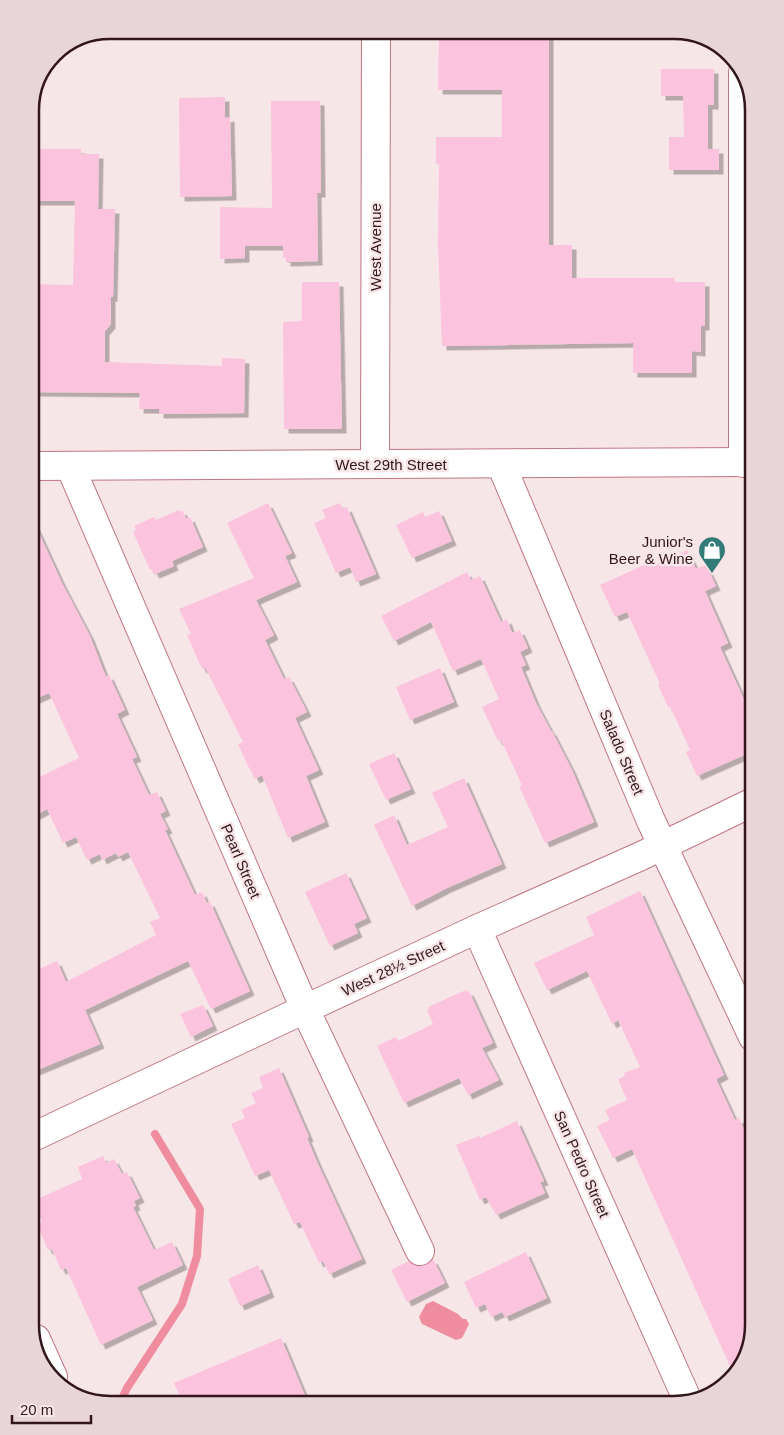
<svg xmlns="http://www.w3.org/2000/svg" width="784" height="1435" font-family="Helvetica,sans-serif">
<defs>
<filter id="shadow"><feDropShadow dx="4.5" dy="4.5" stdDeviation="0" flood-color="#0004"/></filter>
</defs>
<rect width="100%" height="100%" fill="#f7e6e8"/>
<polygon fill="#ef8d9f" points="433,1301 458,1314 463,1319 466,1319 469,1324 462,1338 456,1340 422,1324 419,1317 426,1304"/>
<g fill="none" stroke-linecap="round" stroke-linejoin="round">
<polyline stroke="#ef8d9f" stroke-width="8" points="119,1405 127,1388 182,1304 197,1256 200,1209 155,1134"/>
</g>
<g fill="#fcc3de" filter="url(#shadow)">
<polygon points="439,30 549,30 549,245 572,245 572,278 674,278 675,282 705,282 705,326 701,326 701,352 692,351 692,373 633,373 633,343 442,346 438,244 439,164 436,164 436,137 502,137 502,90 438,90"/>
<polygon points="661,69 714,69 714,105 708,105 708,149 719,149 719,170 669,170 669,137 684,137 683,96 661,96"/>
<polygon points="225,97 225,118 230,117 232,196 180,197 179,98"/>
<polygon points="271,101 320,101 321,193 317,193 318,261 286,262 286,258 283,258 283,246 245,246 245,258 220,259 220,207 272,208"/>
<polygon points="30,149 81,149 81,154 99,154 98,209 115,209 113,297 111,297 111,324 105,331 105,362 222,366 222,358 245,359 244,413 159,414 159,409 139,409 140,393 32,392 31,284 73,285 75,201 31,201"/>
<polygon points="302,282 339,282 342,429 284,429 283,322 302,321"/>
<polygon points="268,503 292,553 285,556 297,582 256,600 274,635 265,640 284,679 289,677 307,712 295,718 319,770 306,776 325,822 288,838 262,775 255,779 246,762 238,744 243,742 205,667 202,669 187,635 191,634 179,609 254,578 227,523"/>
<polygon points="340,503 343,509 347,507 376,574 356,582 350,567 336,573 314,523 326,518 322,510"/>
<polygon points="179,510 180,512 182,510 186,519 190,517 203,547 172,561 174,566 155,574 152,569 150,570 133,532 136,530 134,526 154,517 156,520"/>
<polygon points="439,511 452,541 412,558 396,525 423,512 425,517"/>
<polygon points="32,518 62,583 90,636 106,677 109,675 125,710 117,714 137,757 132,759 149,795 157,792 166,811 160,814 168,829 165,830 195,895 202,892 207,903 210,902 250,991 211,1009 188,961 85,1010 100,1044 35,1071 34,971 57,961 66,982 156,935 150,922 160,918 128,852 118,857 116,853 102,860 100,854 87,860 76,837 63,843 47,809 34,816 33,780 79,758 49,693 33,700"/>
<polygon points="687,550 696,569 706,565 716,586 705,591 728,643 720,647 751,715 751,752 697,776 686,752 690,750 670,706 668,707 658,685 660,684 627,612 615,617 600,585 651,562 653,567"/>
<polygon points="467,572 471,580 480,576 501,622 507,619 512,633 520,630 528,648 520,652 526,665 521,667 536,703 551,731 552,731 572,770 594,822 545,843 519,786 522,785 501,740 498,741 482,707 499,699 481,659 453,671 431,622 394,641 381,616"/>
<polygon points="440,668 454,702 410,720 396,687"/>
<polygon points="394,753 411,789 386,800 369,764"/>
<polygon points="464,778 502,864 447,888 412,906 374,825 394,815 407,845 448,827 432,793"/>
<polygon points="346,873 367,918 354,924 358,933 330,946 305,892"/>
<polygon points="640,891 724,1075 716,1079 735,1120 739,1118 753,1150 754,1326 741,1369 734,1375 632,1149 613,1158 597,1126 610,1120 605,1110 627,1100 618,1079 625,1076 624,1073 640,1067 618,1020 612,1024 587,971 547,990 534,963 594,935 586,917"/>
<polygon points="466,990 467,992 469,991 493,1043 482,1048 499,1080 468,1095 459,1078 404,1103 377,1046 396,1037 398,1041 433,1024 427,1010 429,1009 428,1007"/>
<polygon points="203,1005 213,1026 191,1037 180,1014"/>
<polygon points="279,1068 309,1137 307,1138 318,1164 362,1259 329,1274 323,1261 319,1263 300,1222 294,1224 269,1170 255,1176 231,1124 245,1118 241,1110 256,1103 251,1093 263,1088 259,1077"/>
<polygon points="517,1121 544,1181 540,1182 545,1193 496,1215 486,1197 480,1200 456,1145 479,1136 480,1138"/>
<polygon points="103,1156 106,1163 114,1159 122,1174 127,1172 140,1198 134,1201 136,1206 133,1207 154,1250 172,1242 183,1265 137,1287 153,1320 101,1345 66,1268 61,1270 52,1249 48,1250 37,1225 42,1222 35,1207 35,1200 82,1179 78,1167"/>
<polygon points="526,1252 547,1298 505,1317 502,1312 491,1317 485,1304 476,1308 464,1282"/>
<polygon points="433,1259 445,1283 407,1302 391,1270 409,1261 418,1266 426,1265"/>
<polygon points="258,1265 270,1293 240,1306 228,1279"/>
<polygon points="281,1338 308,1403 183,1404 174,1383"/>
</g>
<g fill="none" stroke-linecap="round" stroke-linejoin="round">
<g stroke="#bf7683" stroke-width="30">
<g id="minor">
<polyline points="743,72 743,463"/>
<polyline points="375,464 376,30"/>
<polyline points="501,464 651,821 753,1037"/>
<polyline points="32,466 750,462"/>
<polyline points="70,466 305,1009 420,1251"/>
<polyline points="477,929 687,1399"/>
<polyline points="35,1136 305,1009 477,929 641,856 751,803"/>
<polyline points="36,1339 53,1377"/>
</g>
</g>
<use href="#minor" stroke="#fff" stroke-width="28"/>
</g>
<defs>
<g id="shop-pin" transform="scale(1.4375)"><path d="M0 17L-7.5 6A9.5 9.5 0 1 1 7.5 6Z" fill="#337b76" stroke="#f7e6e8"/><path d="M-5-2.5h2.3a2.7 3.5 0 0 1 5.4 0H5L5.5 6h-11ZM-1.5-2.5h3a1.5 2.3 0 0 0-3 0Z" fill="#fff"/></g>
</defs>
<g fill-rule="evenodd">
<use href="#shop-pin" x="712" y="550"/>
</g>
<g text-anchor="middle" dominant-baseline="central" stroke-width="5" stroke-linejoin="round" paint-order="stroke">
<g font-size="15" fill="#32161b" stroke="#f7e6e8">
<text transform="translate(375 247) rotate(-90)">West Avenue</text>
<text x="391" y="464">West 29th Street</text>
<text transform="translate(622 752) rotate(67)">Salado Street</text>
<text transform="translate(241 861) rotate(67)">Pearl Street</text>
<text transform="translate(393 968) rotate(-25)">West 28½ Street</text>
<text transform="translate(582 1164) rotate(66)">San Pedro Street</text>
</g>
<g font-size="15" fill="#32161b" stroke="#f7e6e8" text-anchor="end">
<text x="693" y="541">Junior's<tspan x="693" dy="17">Beer &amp; Wine</tspan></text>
</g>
</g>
<path d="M0 0H784V1435H0ZM110 39H674A71 71 0 0 1 745 110V1325A71 71 0 0 1 674 1396H110A71 71 0 0 1 39 1325V110A71 71 0 0 1 110 39Z" fill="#e7d5d8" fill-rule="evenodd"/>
<path fill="none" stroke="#32161b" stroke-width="2.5" d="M110 39H674A71 71 0 0 1 745 110V1325A71 71 0 0 1 674 1396H110A71 71 0 0 1 39 1325V110A71 71 0 0 1 110 39Z"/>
<path d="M12 1415v8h79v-8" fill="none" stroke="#32161b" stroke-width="2.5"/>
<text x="20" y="1415" font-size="15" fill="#32161b" stroke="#f7e6e8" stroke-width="4" paint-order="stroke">20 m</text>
</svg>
